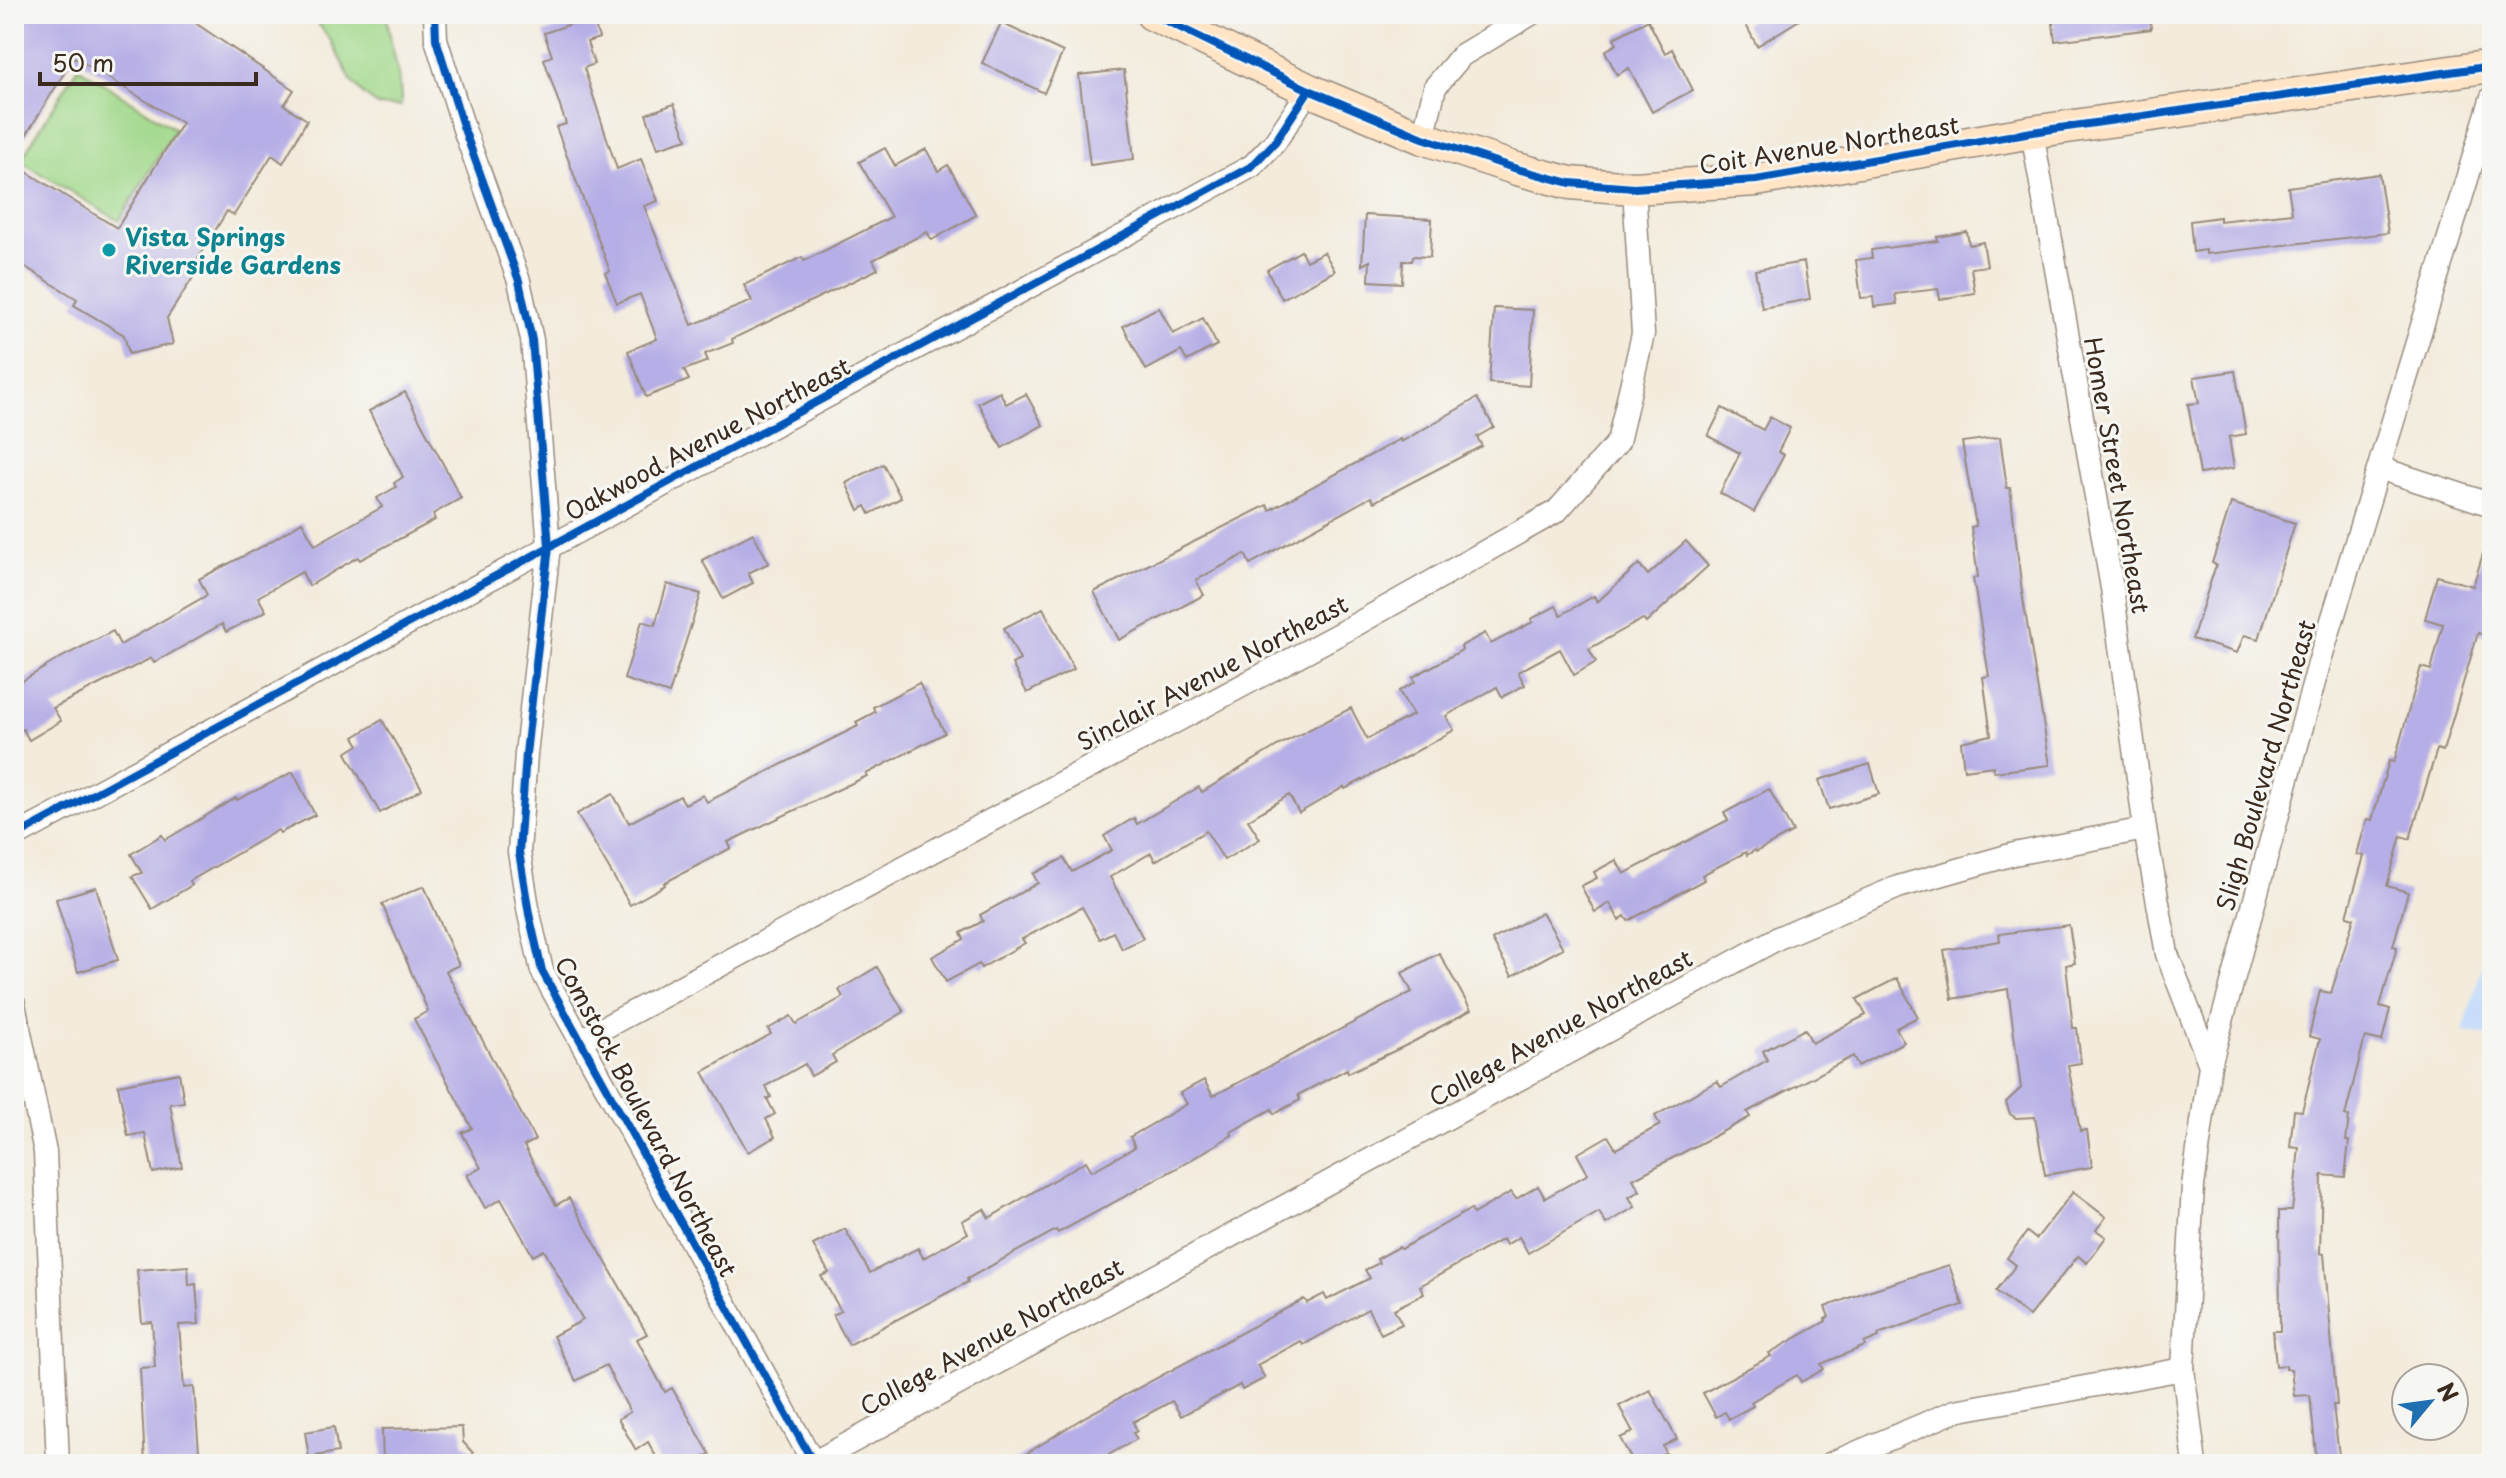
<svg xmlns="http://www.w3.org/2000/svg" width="2506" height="1478" font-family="'Playpen Sans',sans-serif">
<rect width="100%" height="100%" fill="#f6f6f2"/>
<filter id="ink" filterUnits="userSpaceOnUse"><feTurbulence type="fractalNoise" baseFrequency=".0125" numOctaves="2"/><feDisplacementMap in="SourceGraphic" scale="16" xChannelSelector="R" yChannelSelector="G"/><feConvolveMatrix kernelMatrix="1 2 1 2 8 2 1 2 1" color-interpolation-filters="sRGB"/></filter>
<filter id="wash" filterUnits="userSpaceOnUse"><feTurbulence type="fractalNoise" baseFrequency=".006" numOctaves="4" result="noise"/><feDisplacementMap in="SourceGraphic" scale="32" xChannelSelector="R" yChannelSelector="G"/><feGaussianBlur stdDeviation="1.8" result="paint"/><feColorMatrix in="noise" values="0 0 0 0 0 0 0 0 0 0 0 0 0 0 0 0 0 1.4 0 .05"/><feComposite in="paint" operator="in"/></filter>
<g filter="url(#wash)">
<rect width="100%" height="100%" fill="#f3ebdb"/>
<polygon fill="#c7ddf9" points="2492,931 2492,1035 2463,1032"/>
<g fill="#a0d88a" stroke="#6e8154" stroke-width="2">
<path d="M311 14H387C389 46 402 74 401 106H379L365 96 352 82 331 41Z"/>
<polygon points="78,67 175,129 119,221 20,161"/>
</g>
<g id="blocks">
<g fill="#b6aee6">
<polygon points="14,14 182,14 294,90 284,105 307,120 283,163 272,155 234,215 227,211 196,262 201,265 167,318 173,344 129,354 124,335 74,305 77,299 14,260 14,164 117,228 182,123 74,57 14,155"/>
<polygon points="1761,14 1809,14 1757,46 1745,23"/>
<polygon points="2052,14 2150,14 2151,29 2055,41"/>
<polygon points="592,17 599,38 587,42 594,64 584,68 617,169 641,159 658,201 644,206 692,325 752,301 744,285 802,257 804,261 891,217 859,162 885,148 895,166 926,149 938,171 948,165 976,215 932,240 927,232 873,260 878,269 732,339 733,343 705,354 708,361 684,370 689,380 646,397 628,351 657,339 640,294 617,303 605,273 610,271 556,127 566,124 544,59 552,56 544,33"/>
<polygon points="1648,20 1665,53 1672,49 1693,90 1652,112 1629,68 1617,75 1605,51 1617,44 1614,38"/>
<polygon points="1001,23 1063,52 1044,93 982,63"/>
<polygon points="1124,70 1134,159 1090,165 1079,75"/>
<polygon points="674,104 687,139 658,148 646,114"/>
<polygon points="2379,174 2388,233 2206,254 2206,250 2193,252 2190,221 2220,217 2220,221 2292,213 2288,187"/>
<polygon points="1365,215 1432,219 1430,257 1413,256 1412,261 1403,261 1402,283 1369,281 1370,261 1362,265"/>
<polygon points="1967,232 1969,245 1983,242 1987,266 1971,268 1975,293 1940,299 1938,289 1895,294 1897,304 1874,307 1873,297 1861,298 1856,260 1872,258 1871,250 1938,241 1937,237"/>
<polygon points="1301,251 1306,261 1324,252 1335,271 1282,299 1267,270"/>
<polygon points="1804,262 1810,299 1762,308 1755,270"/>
<polygon points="1159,307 1173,334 1203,318 1217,345 1187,361 1181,351 1146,370 1123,326"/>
<polygon points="1494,308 1533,310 1529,386 1489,383"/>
<polygon points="2235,371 2246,434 2229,437 2234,468 2200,474 2188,404 2199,403 2194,377"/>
<polygon points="405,392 461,498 433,514 435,520 360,560 358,557 309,586 302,572 258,597 266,611 226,632 222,624 154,663 151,658 53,708 61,721 29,740 23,729 14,734 14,686 62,657 113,631 120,645 207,595 199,579 265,545 302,522 315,545 382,507 377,498 396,487 394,483 403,477 369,411"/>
<polygon points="1000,392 1006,404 1026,394 1043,425 1002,448 978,403"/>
<polygon points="1477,398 1494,427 1477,437 1482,446 1374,502 1371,497 1250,564 1245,554 1196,580 1204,595 1119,640 1094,592 1267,505 1270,510 1400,439 1401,442"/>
<polygon points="1722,408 1763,430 1770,417 1790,428 1778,452 1784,455 1754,512 1720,493 1740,453 1708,436"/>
<polygon points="2000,437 2007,488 2010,488 2022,592 2050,765 1994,772 1993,766 1964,770 1961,742 1991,735 1983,677 1989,676 1973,578 1978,577 1971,527 1976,526 1962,442"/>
<polygon points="883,464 901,498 870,514 866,506 859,510 846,483"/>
<polygon points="2231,503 2295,523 2259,639 2244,635 2237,653 2192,639 2216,565 2212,563"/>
<polygon points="753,533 769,563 748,573 753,583 723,599 702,560"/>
<polygon points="1686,541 1708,566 1646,623 1643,619 1589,649 1596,662 1574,675 1560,649 1518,672 1525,685 1502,697 1497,687 1446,716 1454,730 1406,757 1345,789 1344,787 1299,813 1289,795 1248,820 1260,839 1224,860 1206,831 1155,861 1151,853 1110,877 1143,938 1122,949 1113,932 1100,939 1082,907 1022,939 1025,943 981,968 979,964 946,982 932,957 964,939 961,933 983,921 980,915 1038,883 1033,874 1064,858 1072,872 1112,850 1104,836 1134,818 1137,824 1199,787 1202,792 1277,746 1351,708 1367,739 1413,715 1399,691 1415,682 1413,677 1462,650 1461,646 1485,633 1491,644 1533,622 1531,619 1556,606 1561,615 1594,596 1597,602 1639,564 1648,575"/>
<polygon points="2486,544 2492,545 2492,637 2478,633 2443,751 2437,749 2410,839 2401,836 2387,886 2408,892 2393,946 2397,947 2380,1006 2390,1009 2382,1041 2365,1037 2345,1116 2349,1117 2346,1141 2349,1141 2345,1177 2322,1175 2320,1253 2324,1254 2337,1405 2333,1405 2340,1464 2317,1464 2310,1395 2294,1396 2291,1369 2286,1369 2286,1365 2276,1366 2273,1331 2280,1331 2279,1211 2292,1211 2299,1148 2290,1147 2294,1110 2302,1111 2320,1039 2309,1036 2320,991 2331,993 2354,918 2347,916 2364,856 2357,854 2367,819 2372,820 2389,761 2394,762 2421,667 2431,670 2443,624 2425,619 2437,576 2473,586"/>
<polygon points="667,584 701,594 669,694 624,679 642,621 655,625"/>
<polygon points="1043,608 1074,669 1027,693 1012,664 1020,660 1004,628"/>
<polygon points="919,683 945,733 866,774 867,776 728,842 731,848 664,883 665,885 630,905 577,814 613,794 629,823 680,796 685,804 703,795 707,802 858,726 856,722 875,712 873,707"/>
<polygon points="382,720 422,789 380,813 346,753 359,745 354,737"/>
<polygon points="1870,764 1879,794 1829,809 1819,780"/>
<polygon points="293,772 315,815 280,833 278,830 190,881 192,885 152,909 132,876 142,873 131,854 162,835 165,840 236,798 237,800"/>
<polygon points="1769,789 1793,832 1756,852 1755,850 1747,855 1746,852 1702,875 1704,880 1628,921 1625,916 1619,920 1610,903 1595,912 1581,886 1597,878 1594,872 1616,860 1624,874 1728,820 1724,813"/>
<polygon points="424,886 459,965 446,971 535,1140 524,1146 556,1205 569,1198 647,1334 637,1339 665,1392 672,1388 710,1454 692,1464 660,1464 648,1442 636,1450 618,1419 630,1412 606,1365 576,1381 553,1336 583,1320 544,1250 533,1256 501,1199 485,1208 467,1175 481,1168 462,1133 472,1128 414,1019 428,1011 382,904"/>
<polygon points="96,887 118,960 78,972 56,899"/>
<polygon points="1542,912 1563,948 1512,976 1492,940"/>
<polygon points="2069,925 2075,963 2066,965 2073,1028 2077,1028 2081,1063 2068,1065 2080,1131 2087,1130 2092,1167 2045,1175 2035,1117 2016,1118 2010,1114 2006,1102 2021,1088 2008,989 1952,999 1944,950 2000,941 1999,934"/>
<polygon points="1439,953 1471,1010 1411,1043 1348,1073 1347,1069 1298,1095 1300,1100 1274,1114 1272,1109 1231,1132 1232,1135 1179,1167 1058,1233 1056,1230 967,1279 968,1282 849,1345 833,1315 841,1311 821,1276 829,1273 813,1245 845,1229 870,1273 918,1248 923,1258 968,1233 962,1221 984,1209 989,1218 1086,1161 1092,1171 1135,1147 1130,1137 1187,1104 1180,1093 1204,1080 1213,1096 1412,992 1402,973"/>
<polygon points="877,967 904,1012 832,1055 836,1062 811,1076 805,1064 766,1086 771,1097 767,1099 775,1114 766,1119 775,1137 748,1152 703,1072 771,1034 768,1029 791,1016 796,1024 843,997 839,990"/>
<polygon points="1897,978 1918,1017 1896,1028 1904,1042 1858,1066 1853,1056 1747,1112 1750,1117 1633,1179 1640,1191 1629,1197 1635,1207 1606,1224 1599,1212 1528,1253 1519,1237 1506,1245 1503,1239 1420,1286 1424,1294 1394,1309 1402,1324 1381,1334 1368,1309 1303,1345 1301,1341 1257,1365 1265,1378 1242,1390 1240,1385 1181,1416 1172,1401 1133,1422 1137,1431 1133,1433 1137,1439 1092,1464 1010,1464 1086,1416 1304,1299 1307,1303 1324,1294 1327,1300 1370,1278 1365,1270 1379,1263 1377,1259 1399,1247 1401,1249 1471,1209 1473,1214 1511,1192 1516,1199 1538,1186 1545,1198 1588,1174 1577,1154 1608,1136 1616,1149 1660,1125 1655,1116 1717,1081 1721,1087 1767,1060 1763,1051 1805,1029 1812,1043 1866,1015 1857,999"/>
<polygon points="179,1073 184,1102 170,1104 182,1167 153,1173 145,1133 128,1136 118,1085"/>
<polygon points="2073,1192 2106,1217 2096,1230 2106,1237 2087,1263 2078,1256 2029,1316 1996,1291 2016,1265 2007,1258 2027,1232 2036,1239"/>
<polygon points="1949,1265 1963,1305 1878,1334 1879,1337 1864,1343 1865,1346 1821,1364 1824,1369 1801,1382 1797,1375 1751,1402 1753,1406 1729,1419 1725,1412 1716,1417 1703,1393 1771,1356 1769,1353 1826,1321 1825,1319 1829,1317 1825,1307 1862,1293"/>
<polygon points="188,1266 189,1285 196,1284 199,1324 179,1325 184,1388 194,1387 200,1464 145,1464 140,1368 155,1367 152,1322 142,1323 137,1270"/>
<polygon points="1650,1390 1677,1439 1663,1446 1666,1453 1647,1463 1644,1457 1633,1462 1620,1438 1633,1432 1619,1406"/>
<polygon points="334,1427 338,1452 309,1457 305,1432"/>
<polygon points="462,1427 463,1442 483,1464 383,1464 382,1429"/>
</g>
</g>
</g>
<g filter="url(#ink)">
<use href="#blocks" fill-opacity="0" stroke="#978a7c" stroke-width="2"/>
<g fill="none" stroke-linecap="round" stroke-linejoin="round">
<g stroke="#978a7c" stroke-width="25">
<g id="street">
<polyline points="435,14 436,39 464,129 519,281 532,340 549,546 526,754 519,852 529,914 542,971 814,1464"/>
<polyline points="2032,132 2112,588 2145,829 2167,954 2210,1065"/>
<polyline points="1423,138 1435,87 1462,55 1531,14"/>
<polyline points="2379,468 2492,505"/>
<polyline points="14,837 1252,166 1275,142 1309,90"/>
<polyline points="14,1004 45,1152 58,1464"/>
<polyline points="581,1040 1348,629 1557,511 1618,442 1643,334 1634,188"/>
<polyline points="813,1463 1780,937 1898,887 2014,854 2145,829"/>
<polyline points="1830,1464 1955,1411 2183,1369"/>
<polyline points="2195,1464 2183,1369 2193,1186 2210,1065 2320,660 2492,97"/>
</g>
</g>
<g stroke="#978a7c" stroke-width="35">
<polyline id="secondary" points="1152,14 1309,90 1423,138 1517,169 1570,183 1634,188 1756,180 2032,132 2492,66"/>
</g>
<use href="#street" stroke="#fff" stroke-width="22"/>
<use href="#secondary" stroke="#ffe4c6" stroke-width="32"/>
<g stroke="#f6f6f2" stroke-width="13">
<g id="cycleway">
<polyline points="435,14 436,39 464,129 519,281 532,340 549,546 526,754 519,852 529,914 542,971 814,1464"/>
<polyline points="1152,14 1309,90 1423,138 1517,169 1570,183 1634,188 1756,180 2032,132 2492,66"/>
<polyline points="14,837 1252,166 1275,142 1309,90"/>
</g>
</g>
<use href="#cycleway" stroke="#0057b8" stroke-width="8"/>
</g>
</g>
<circle fill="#0f9aa8" stroke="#f6f6f2" stroke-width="3" cx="109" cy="250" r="8"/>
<g text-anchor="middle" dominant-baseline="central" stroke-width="6" stroke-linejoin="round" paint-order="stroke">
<g font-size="24" fill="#3b2a1e" stroke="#f6f6f2">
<text transform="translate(1829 144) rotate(-9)">Coit Avenue Northeast</text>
<text transform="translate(707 438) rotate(-28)">Oakwood Avenue Northeast</text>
<text transform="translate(2118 475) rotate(80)">Homer Street Northeast</text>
<text transform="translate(1212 672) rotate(-28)">Sinclair Avenue Northeast</text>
<text transform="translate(2265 765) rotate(-74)">Sligh Boulevard Northeast</text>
<text transform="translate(1560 1027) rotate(-29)">College Avenue Northeast</text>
<text transform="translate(647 1116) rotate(62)">Comstock Boulevard Northeast</text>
<text transform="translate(991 1336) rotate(-29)">College Avenue Northeast</text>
</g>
<g font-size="24" font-weight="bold" fill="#0d838f" stroke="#f6f6f2" text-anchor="start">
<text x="125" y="236">Vista Springs<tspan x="125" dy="28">Riverside Gardens</tspan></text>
</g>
</g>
<rect width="2506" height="1478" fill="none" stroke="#f6f6f2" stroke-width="48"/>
<g transform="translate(2430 1402) rotate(61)"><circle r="38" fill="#f6f6f2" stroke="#aba49d" stroke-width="2"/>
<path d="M0-6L14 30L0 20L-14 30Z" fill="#1f6fb2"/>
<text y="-12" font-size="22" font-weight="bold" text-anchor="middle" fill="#3b2a1e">N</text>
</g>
<path d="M40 72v12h216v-12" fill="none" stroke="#3b2a1e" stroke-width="4"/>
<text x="52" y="72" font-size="24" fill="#3b2a1e" stroke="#f6f6f2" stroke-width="6" paint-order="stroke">50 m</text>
</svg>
